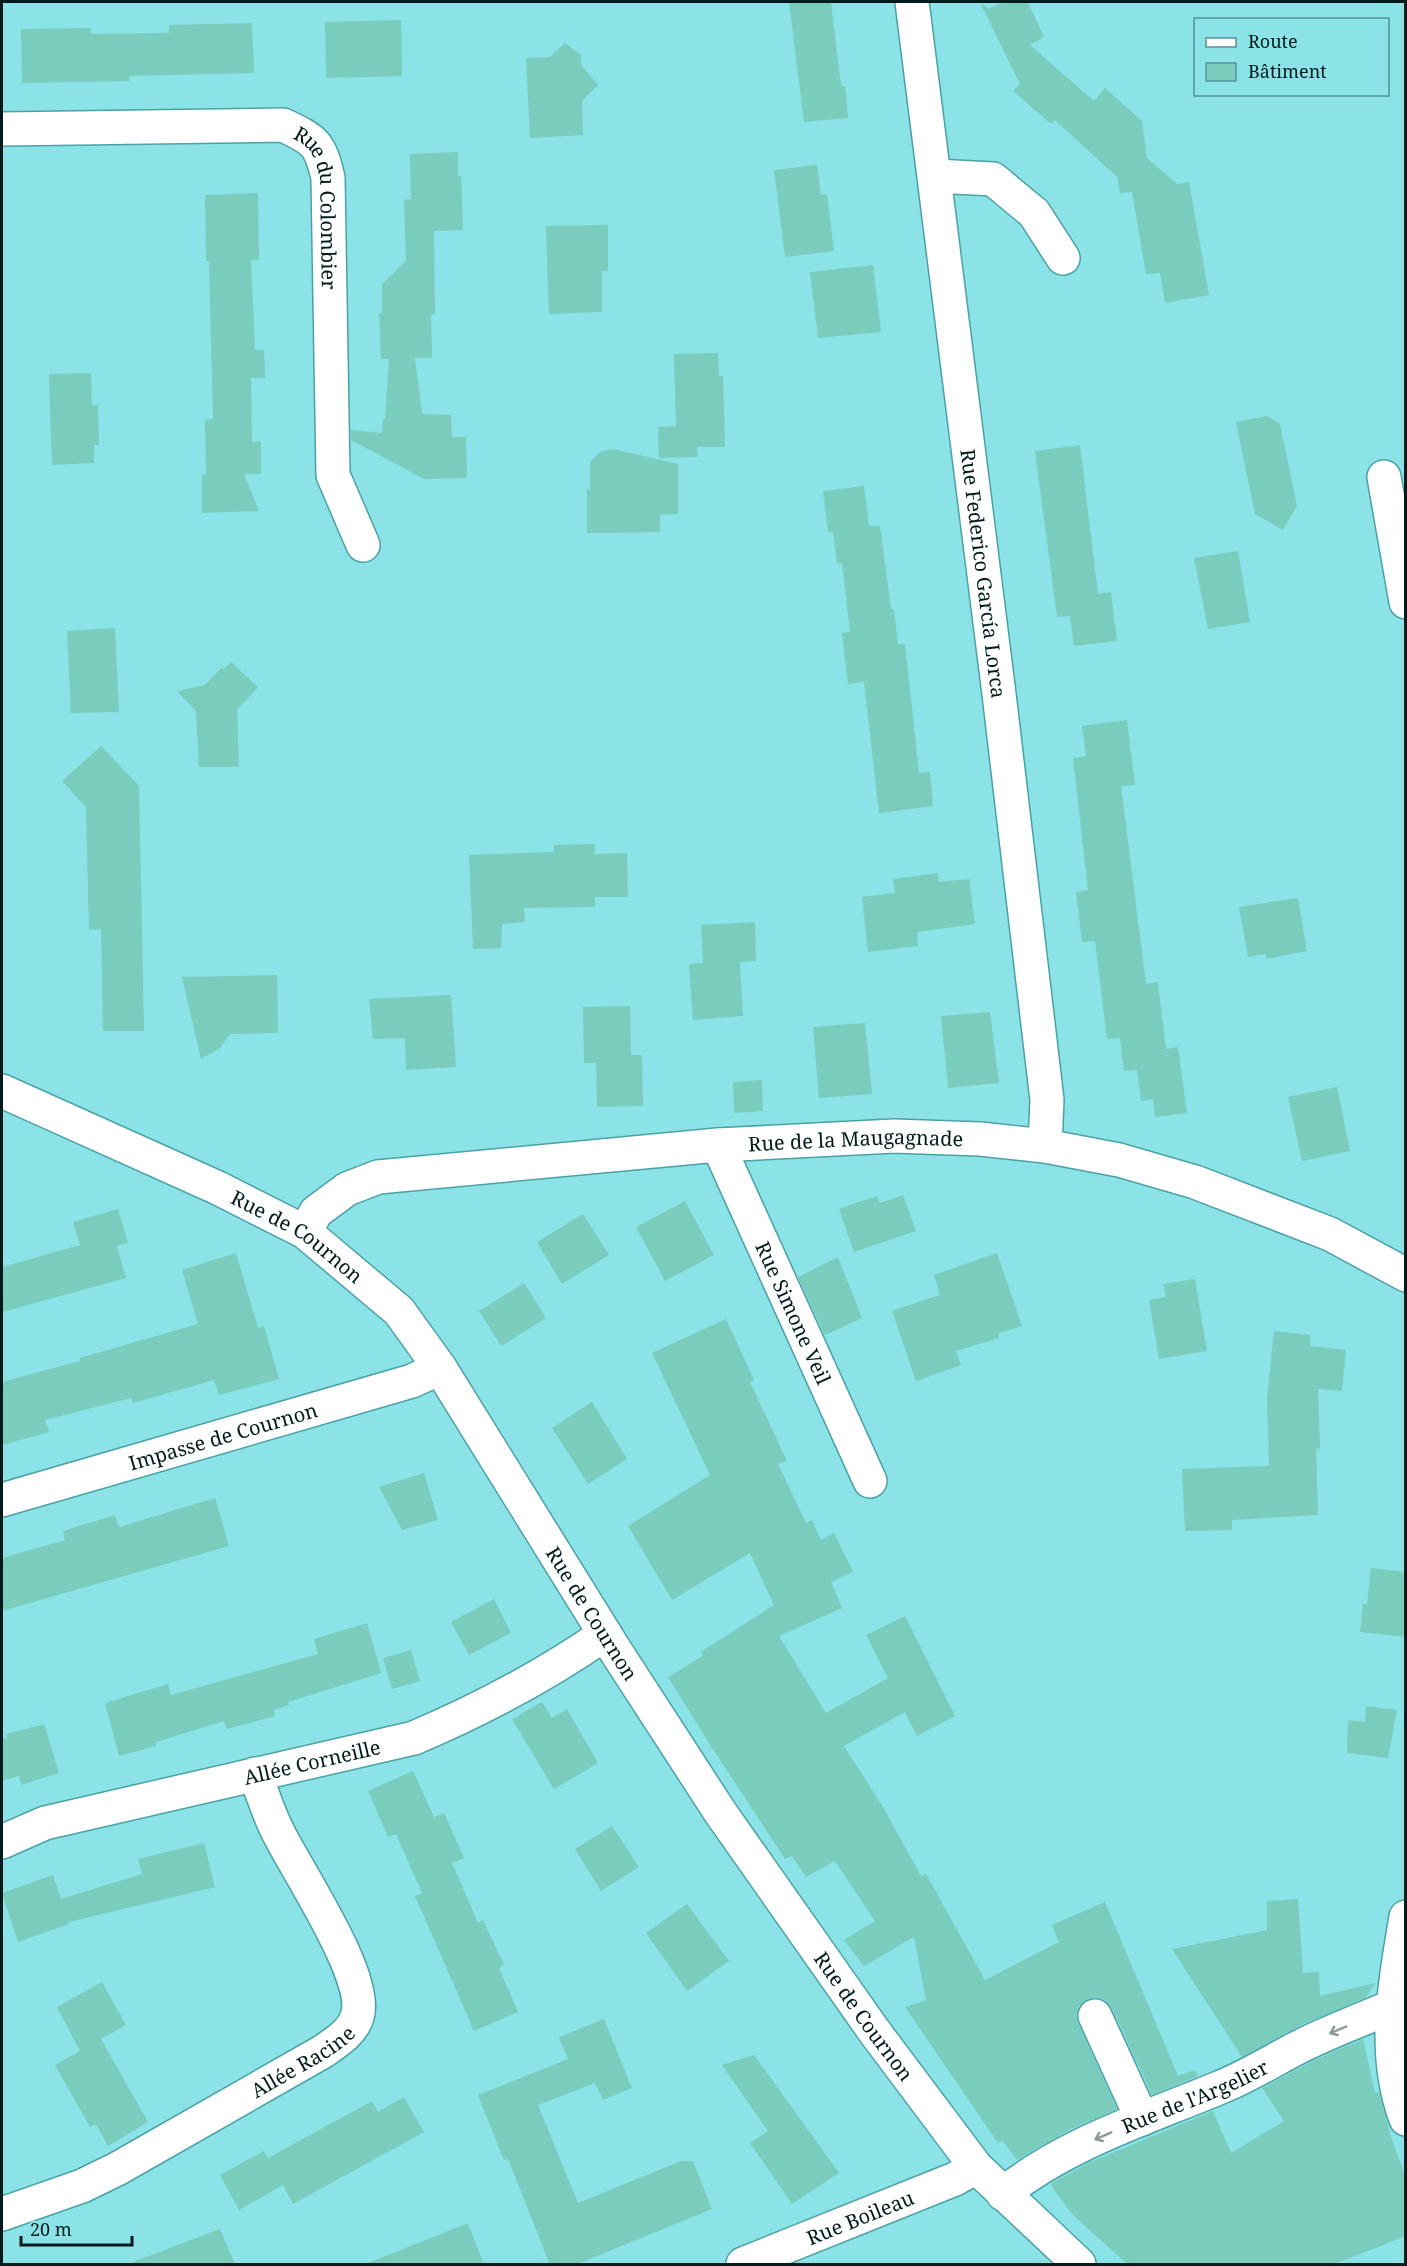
<svg xmlns="http://www.w3.org/2000/svg" width="1407" height="2266" font-family="'Noto Serif',serif">
<rect width="100%" height="100%" fill="#8be2e7"/>
<g fill="#7accbc">
<polygon points="789,2 831,2 841,86 845,86 848,118 804,122"/>
<polygon points="980,2 988,9 1004,2 1028,2 1044,37 1030,45 1094,101 1105,88 1142,121 1147,158 1177,184 1189,182 1209,295 1165,303 1160,273 1146,274 1132,192 1120,193 1117,177 1055,120 1051,124 1013,91 1020,84"/>
<polygon points="401,20 402,76 326,78 325,22"/>
<polygon points="252,23 254,73 129,76 129,81 22,83 21,29 91,28 91,34 169,33 169,25"/>
<polygon points="565,43 581,55 581,65 598,85 582,101 583,135 530,138 526,58 550,57"/>
<polygon points="458,152 458,176 461,176 463,230 434,231 435,314 431,314 432,358 415,358 422,414 451,415 452,437 466,437 467,478 424,479 351,440 351,430 382,433 383,419 385,418 389,359 381,359 379,313 382,313 382,284 406,261 404,200 411,199 410,154"/>
<polygon points="817,165 821,195 827,194 834,251 785,257 774,170"/>
<polygon points="258,193 259,260 251,260 255,350 264,350 265,378 251,378 252,442 261,441 261,474 244,474 259,511 202,513 202,475 206,475 205,420 213,419 209,261 206,261 205,195"/>
<polygon points="608,225 608,271 602,271 602,312 549,314 546,226"/>
<polygon points="873,265 881,332 818,338 810,272"/>
<polygon points="718,353 719,376 723,376 725,447 697,447 698,457 659,458 658,427 676,426 674,354"/>
<polygon points="91,373 92,405 98,405 99,445 94,445 94,463 52,465 49,374"/>
<polygon points="1267,416 1280,424 1297,506 1283,530 1255,514 1236,422"/>
<polygon points="1080,445 1098,594 1111,592 1117,641 1074,646 1070,616 1057,617 1035,451"/>
<polygon points="613,449 678,464 678,514 660,515 660,532 587,533 587,489 590,489 590,462 600,452"/>
<polygon points="864,486 869,526 880,526 891,609 894,609 898,644 905,644 919,773 930,772 933,806 879,813 864,682 848,684 842,633 850,632 842,563 837,564 833,532 828,532 823,491"/>
<polygon points="1238,551 1250,622 1208,629 1194,558"/>
<polygon points="115,628 119,712 71,713 67,631"/>
<polygon points="231,662 258,687 237,710 239,767 199,767 196,711 177,691 205,685 221,668 224,669"/>
<polygon points="1127,720 1135,785 1121,786 1146,984 1158,982 1166,1049 1178,1047 1187,1113 1155,1117 1153,1099 1141,1101 1137,1070 1124,1071 1120,1038 1107,1039 1095,941 1082,942 1076,892 1088,890 1073,758 1086,756 1082,726"/>
<polygon points="101,746 139,786 144,1031 103,1031 101,929 89,930 86,807 62,781"/>
<polygon points="595,844 595,854 627,853 628,897 595,897 595,907 524,908 525,922 502,924 501,948 473,949 469,855 554,852 554,845"/>
<polygon points="938,873 939,882 969,879 975,924 917,932 918,946 868,952 862,897 895,893 893,879"/>
<polygon points="1298,898 1307,951 1266,959 1266,954 1248,957 1239,907"/>
<polygon points="755,922 756,961 740,962 743,1016 693,1020 689,964 703,963 701,925"/>
<polygon points="277,975 278,1033 230,1034 220,1048 201,1059 182,977"/>
<polygon points="451,995 456,1067 406,1070 405,1038 373,1039 369,999"/>
<polygon points="630,1006 631,1055 642,1055 643,1106 597,1107 596,1063 584,1063 583,1007"/>
<polygon points="990,1012 999,1083 948,1088 941,1016"/>
<polygon points="865,1023 872,1094 819,1098 813,1027"/>
<polygon points="762,1080 763,1111 734,1113 733,1082"/>
<polygon points="1337,1087 1350,1151 1302,1161 1288,1097"/>
<polygon points="903,1195 916,1231 854,1252 839,1209 877,1196 880,1203"/>
<polygon points="685,1201 714,1255 665,1281 636,1227"/>
<polygon points="118,1209 128,1243 117,1246 126,1278 2,1312 2,1267 80,1245 73,1222"/>
<polygon points="583,1214 609,1255 562,1284 537,1242"/>
<polygon points="236,1253 258,1328 264,1326 279,1379 219,1395 214,1380 133,1403 131,1398 45,1420 49,1432 2,1445 2,1382 80,1361 80,1358 198,1324 182,1270"/>
<polygon points="997,1253 1022,1326 999,1333 999,1338 956,1351 961,1365 916,1381 892,1311 940,1295 934,1275"/>
<polygon points="838,1257 862,1318 825,1335 798,1277"/>
<polygon points="1195,1279 1207,1351 1159,1359 1149,1300 1166,1297 1163,1284"/>
<polygon points="524,1283 546,1318 501,1346 479,1311"/>
<polygon points="726,1319 754,1380 750,1382 787,1461 778,1464 806,1523 812,1520 821,1540 834,1533 853,1572 831,1582 842,1608 779,1636 826,1713 888,1678 866,1635 905,1616 955,1716 917,1736 905,1712 844,1746 883,1807 921,1876 926,1874 985,1980 1059,1942 1052,1925 1105,1902 1178,2076 1195,2070 1198,2076 1152,2095 1112,2008 1105,2000 1097,1997 1088,1999 1079,2006 1076,2014 1078,2023 1117,2109 1071,2129 1017,2160 1003,2141 998,2143 905,2007 926,2000 914,1937 864,1966 844,1940 875,1921 835,1861 806,1877 792,1856 785,1859 707,1740 668,1677 703,1656 701,1652 774,1605 750,1553 672,1600 628,1526 710,1475 652,1353"/>
<polygon points="1274,1331 1310,1335 1310,1346 1346,1350 1342,1391 1318,1389 1320,1448 1316,1449 1318,1515 1232,1520 1232,1530 1185,1531 1182,1469 1269,1466 1267,1397"/>
<polygon points="592,1402 627,1459 588,1484 552,1428"/>
<polygon points="424,1473 438,1520 402,1530 379,1487"/>
<polygon points="215,1498 229,1546 2,1611 2,1558 65,1540 63,1531 115,1515 119,1527"/>
<polygon points="1371,1568 1406,1572 1406,1637 1360,1632 1363,1604 1367,1604"/>
<polygon points="494,1599 511,1633 469,1655 451,1622"/>
<polygon points="367,1623 381,1673 288,1702 289,1705 274,1710 275,1716 227,1729 224,1721 156,1742 156,1746 119,1756 105,1703 168,1684 171,1695 318,1654 314,1639"/>
<polygon points="411,1650 420,1681 392,1689 383,1658"/>
<polygon points="542,1702 552,1718 567,1709 598,1763 554,1789 512,1719"/>
<polygon points="1366,1706 1397,1710 1388,1758 1347,1753 1348,1720 1365,1722"/>
<polygon points="44,1724 59,1773 21,1785 19,1776 2,1781 2,1739 7,1738 7,1734"/>
<polygon points="413,1771 434,1817 444,1813 464,1858 452,1863 478,1923 483,1920 504,1965 499,1968 518,2012 474,2031 415,1896 422,1893 396,1834 388,1837 368,1791"/>
<polygon points="612,1826 639,1867 601,1891 575,1849"/>
<polygon points="204,1843 215,1887 69,1922 69,1924 18,1942 2,1893 53,1875 61,1899 142,1874 138,1859"/>
<polygon points="1298,1899 1303,1973 1319,1972 1320,1996 1376,1983 1365,1998 1299,2026 1242,2057 1172,1949 1267,1930 1267,1901"/>
<polygon points="687,1904 729,1961 687,1991 646,1933"/>
<polygon points="102,1982 126,2025 101,2039 148,2122 108,2146 96,2124 90,2127 55,2065 80,2051 57,2007"/>
<polygon points="604,2019 632,2088 603,2100 595,2083 538,2105 578,2203 681,2161 693,2161 712,2209 575,2265 550,2265 508,2159 504,2160 478,2095 568,2059 559,2037"/>
<polygon points="1363,2039 1375,2093 1379,2092 1392,2140 1406,2178 1406,2236 1332,2265 1128,2265 1073,2215 1052,2187 1051,2184 1088,2163 1213,2111 1231,2153 1284,2121 1262,2088 1315,2060"/>
<polygon points="754,2055 839,2173 792,2204 750,2143 768,2131 722,2065"/>
<polygon points="404,2097 424,2132 293,2204 283,2185 239,2210 220,2175 264,2151 268,2158 372,2101 378,2112"/>
<polygon points="468,2223 484,2265 368,2265 368,2263"/>
<polygon points="220,2229 235,2265 134,2265 133,2262"/>
</g>
<g fill="none" stroke-linecap="round" stroke-linejoin="round">
<g stroke="#4aa2a6" stroke-width="36">
<g id="minor">
<path id="s1" d="M912 2 999 694 1047 1100 1045 1146"/>
<path id="s2" d="M2 129 283 125C315 140 320 143 328 178L333 475 363 545"/>
<polyline points="935,176 993,179 1034,213 1063,258"/>
<polyline points="1384,477 1406,602"/>
<path id="s3" d="M2 1091 218 1188 305 1232 399 1311 440 1368 613 1647 720 1812 874 2031 976 2167 1079 2264"/>
<path id="s4" d="M718 1145 870 1481"/>
<path id="s5" d="M305 1232 316 1212 347 1189 378 1177 718 1145 894 1136 980 1139 1045 1146 1119 1160 1195 1182 1330 1234 1406 1275"/>
<path id="s6" d="M2 1500 412 1381 440 1368"/>
<path id="s7" d="M2 1842 45 1823 414 1738C480 1710 546 1675 605 1634"/>
<path d="M1406 1917C1395 1984 1381 2053 1406 2119"/>
<polyline points="1095,2016 1142,2119"/>
<path id="s8" d="M1003 2194C1066 2143 1147 2118 1221 2087 1251 2075 1278 2057 1307 2043 1334 2030 1363 2019 1391 2007"/>
<path id="s9" d="M2 2214 82 2186 117 2169 322 2052C335 2043 352 2033 357 2017 371 1979 295 1868 277 1830 268 1812 262 1792 255 1774"/>
<path id="s10" d="M743 2264 955 2179 976 2167"/>
</g>
</g>
<use href="#minor" stroke="#fff" stroke-width="33"/>
</g>
<defs><path id="oneway-shaft" d="M-6 0H5M1.5-3L5.5 0L1.5 3" fill="none" stroke-width="1.6" stroke-linecap="round" stroke-linejoin="round" transform="scale(1.5)"/></defs>
<g stroke="#8d9899">
<use href="#oneway-shaft" transform="translate(1338 2030) rotate(157)"/>
<use href="#oneway-shaft" transform="translate(1103 2136) rotate(156)"/>
</g>
<g text-anchor="middle" dominant-baseline="central" stroke-width="4.5" stroke-linejoin="round" paint-order="stroke">
<g font-size="20" fill="#011b1c" stroke="#8be2e7">
<text stroke="none"><textPath href="#s2" startOffset="381">Rue du Colombier</textPath></text>
<text stroke="none"><textPath href="#s1" startOffset="576">Rue Federico García Lorca</textPath></text>
<text stroke="none"><textPath href="#s5" startOffset="574">Rue de la Maugagnade</textPath></text>
<text stroke="none"><textPath href="#s3" startOffset="330">Rue de Cournon</textPath></text>
<text stroke="none"><textPath href="#s4" startOffset="184">Rue Simone Veil</textPath></text>
<text stroke="none"><textPath href="#s6" startOffset="230">Impasse de Cournon</textPath></text>
<text stroke="none"><textPath href="#s3" startOffset="816">Rue de Cournon</textPath></text>
<text stroke="none"><textPath href="#s7" startOffset="321">Allée Corneille</textPath></text>
<text stroke="none"><textPath href="#s3" startOffset="1302">Rue de Cournon</textPath></text>
<text stroke="none"><textPath href="#s9" startOffset="338">Allée Racine</textPath></text>
<text stroke="none"><textPath href="#s8" startOffset="216">Rue de l'Argelier</textPath></text>
<text stroke="none"><textPath href="#s10" startOffset="126">Rue Boileau</textPath></text>
</g>
</g>
<rect width="1407" height="2266" fill="none" stroke="#011b1c" stroke-width="6"/>
<rect x="1194" y="18" width="195" height="78" fill="#8be2e7" stroke="#549296" stroke-width="1.5"/>
<rect x="1206" y="38" width="30" height="9" fill="#ffffff" stroke="#549296" stroke-width="1.5"/>
<text x="1248" y="48" font-size="18" fill="#011b1c">Route</text>
<rect x="1206" y="63" width="30" height="18" fill="#7accbc" stroke="#549296" stroke-width="1.5"/>
<text x="1248" y="78" font-size="18" fill="#011b1c">Bâtiment</text>
<path d="M21 2236v9h111v-9" fill="none" stroke="#011b1c" stroke-width="3"/>
<text x="30" y="2236" font-size="18" fill="#011b1c" stroke="#8be2e7" stroke-width="4.5" paint-order="stroke">20 m</text>
</svg>
